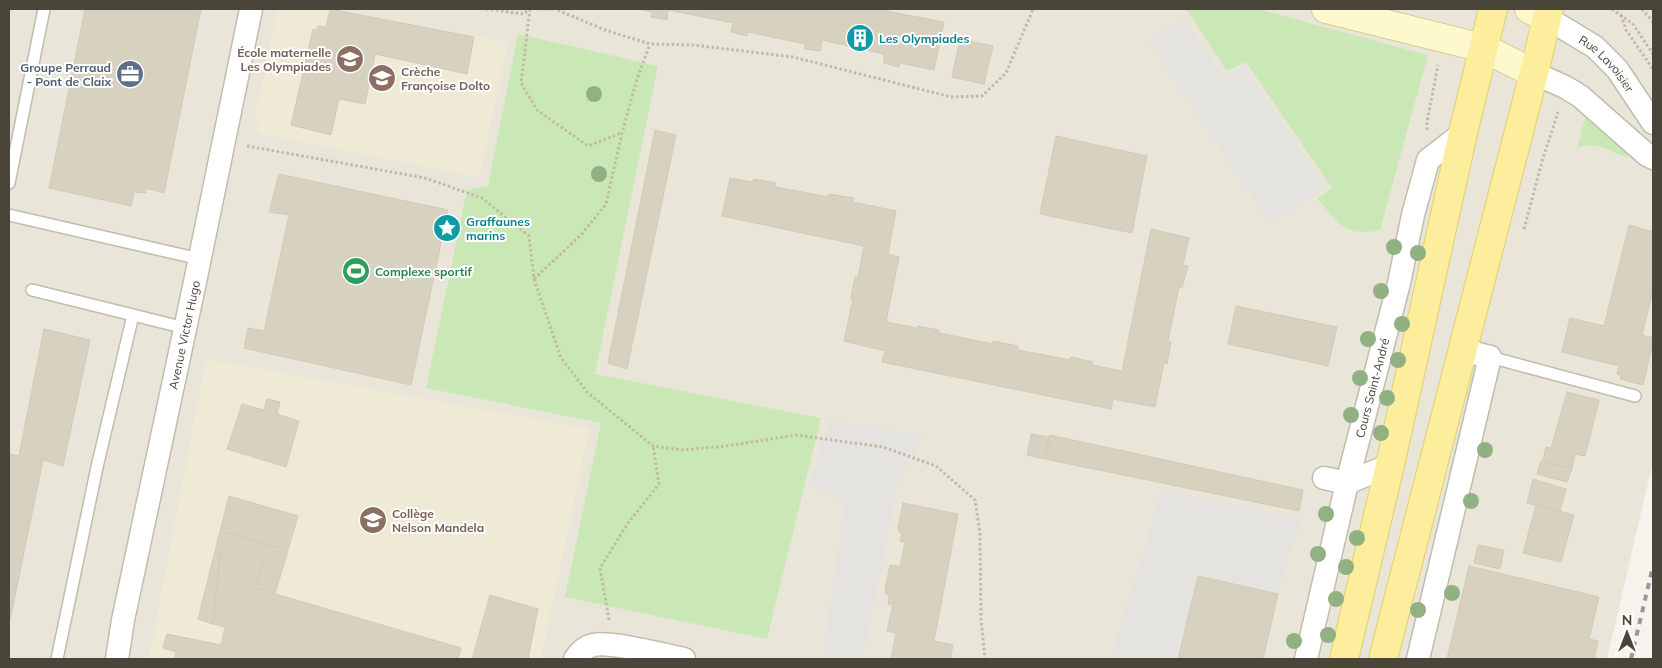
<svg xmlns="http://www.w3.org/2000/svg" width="1662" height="668" font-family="Mulish,sans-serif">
<rect width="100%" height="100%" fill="#f5f3eb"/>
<polygon fill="#e9e6d9" points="9,9 1653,9 1653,461 1607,659 9,659"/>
<g fill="#eeead5">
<polygon points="277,9 336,9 508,43 479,177 258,133 256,113"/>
<polygon points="206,359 589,429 541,659 149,659"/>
</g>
<g fill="#cae8b5">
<path d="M1186 9H1258L1428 55 1380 230C1344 238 1340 223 1317 199L1332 188 1246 62 1227 71Z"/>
<polygon points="518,34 658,66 595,374 821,418 767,639 565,597 601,423 426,388 467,190 488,186"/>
<path d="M1586 115 1626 151 1628 156 1627 157C1608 152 1599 140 1577 148Z"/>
</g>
<g fill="#e4e3df">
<polygon points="1184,17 1224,80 1243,66 1326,187 1290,213 1287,210 1269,222 1148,41"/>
<polygon points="829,420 924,435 898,485 863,659 823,659 845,501 809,485"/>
<polygon points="1162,490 1302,518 1291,548 1278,594 1198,576 1178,659 1110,659"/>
</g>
<g fill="#d7d1c0" stroke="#d2cab4">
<polygon points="85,9 201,9 164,193 145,188 146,193 134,192 131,206 49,188"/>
<polygon points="330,9 474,37 467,74 375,54 365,104 339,99 331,135 291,125 313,29 317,30 318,26 326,27"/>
<polygon points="638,9 876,9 944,22 934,70 900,63 899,67 884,63 884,54 822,40 820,51 805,49 805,44 748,32 747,36 731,32 733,23 668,10 667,20 651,17 652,12"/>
<polygon points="960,39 993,46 984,84 952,77"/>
<polygon points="655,130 676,135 627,369 608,363"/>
<polygon points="1056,136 1147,156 1132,233 1040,214"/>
<polygon points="279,174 448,210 411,385 244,348 248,328 264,331 289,215 269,212"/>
<polygon points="730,178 753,182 754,179 776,183 775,187 829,197 829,194 854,198 853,202 896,211 888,254 899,257 886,322 917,328 918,326 939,330 939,333 993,344 993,341 1018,346 1018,350 1070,360 1071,357 1093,362 1092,365 1122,371 1151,229 1189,238 1183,265 1188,266 1182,287 1179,287 1168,341 1171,342 1167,364 1164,363 1155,407 1113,399 1111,409 882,362 885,351 844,341 853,299 851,298 855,277 858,277 864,246 722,216"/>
<polygon points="1629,225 1653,232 1653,290 1642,335 1653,338 1653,342 1643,385 1620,379 1621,375 1617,374 1619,366 1562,352 1570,318 1604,326"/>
<polygon points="1236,306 1337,327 1328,366 1228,344"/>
<polygon points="44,329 90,340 63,466 43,460 9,625 9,454 19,456"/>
<polygon points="1567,392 1599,400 1585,456 1575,454 1572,469 1543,461 1546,447 1551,448"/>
<polygon points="267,399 280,402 277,414 299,421 286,467 227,449 242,404 264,410"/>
<polygon points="1031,434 1049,437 1045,459 1027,455"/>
<polygon points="1050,435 1303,490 1299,511 1045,459"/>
<polygon points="1541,461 1572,469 1567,482 1537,474"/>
<polygon points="1533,479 1566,489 1560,511 1527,503"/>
<polygon points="229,496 298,516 288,550 220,531"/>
<polygon points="903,503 958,514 934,641 953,645 950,659 891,659 896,633 887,631 893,604 888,604 889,595 885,594 886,591 885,590 890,565 900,567 905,542 900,541 902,533 899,532 899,529 898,529"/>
<polygon points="1536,505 1574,515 1561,562 1523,553"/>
<polygon points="220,531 288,550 275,594 255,588 264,561 221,547 213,624 198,619"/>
<polygon points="1478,545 1504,550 1500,569 1474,563"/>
<polygon points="221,547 264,561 255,588 461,648 458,659 174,659 176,652 163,648 167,634 221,645 225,627 213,624"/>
<polygon points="1469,566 1599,597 1589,639 1598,641 1594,659 1447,659"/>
<polygon points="1198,576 1278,594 1263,659 1178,659"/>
<polygon points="490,595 538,609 528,659 472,659"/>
</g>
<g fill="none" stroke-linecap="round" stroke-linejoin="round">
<g stroke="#c1bdad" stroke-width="14">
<g id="service">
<polyline points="9,183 44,9"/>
<polyline points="9,215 200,259"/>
<polyline points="32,290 133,315"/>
<polyline points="1490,357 1635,396"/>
<polyline points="57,659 97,467 133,315 185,328"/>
</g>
</g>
<g stroke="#c1bdad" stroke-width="25">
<g id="minor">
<path id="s1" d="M1547 18 1595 47 1617 69 1653 123"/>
<polyline points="1534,73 1565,87 1580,96 1647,155 1653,158"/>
<polyline points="1324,478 1347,483 1390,465"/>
<path id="s2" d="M117 659 123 620 195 282 251 9"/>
<path d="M575 659C579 653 585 647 593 645 611 641 664 655 684 659"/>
<path id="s3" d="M1306 659 1347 483 1399 283 1413 215 1428 160 1463 133"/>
<polyline points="1418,659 1490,357 1462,350"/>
</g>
</g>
<g stroke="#d4cc9b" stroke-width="30">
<g id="secondary">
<polyline points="1326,9 1483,48 1534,73"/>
<polyline points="1529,9 1547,18"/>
</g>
</g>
<g stroke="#e2cf6c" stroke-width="30">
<g id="primary">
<polyline points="1344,659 1390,465 1463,133 1493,9"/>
<polyline points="1383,659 1534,73 1549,9"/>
</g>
</g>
<g stroke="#c2bb9f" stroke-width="3" stroke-dasharray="2.5 2.5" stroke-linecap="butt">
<polyline points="486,9 524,14 529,9"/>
<polyline points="530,9 521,83 537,110 588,146 621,133"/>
<polyline points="538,9 555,9 605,30 650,44 693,45 793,57 951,97 982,96 1006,73 1033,9"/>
<polyline points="1612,9 1633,24 1653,54"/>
<polyline points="1642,9 1653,22"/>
<polyline points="1621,15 1626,30 1653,69"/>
<polyline points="1427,130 1427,122 1438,65"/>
<polyline points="247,146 425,178 482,198 529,236 534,279 561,358 588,393 653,446 683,450 726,446 796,435 883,447 936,466 975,500 980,534 981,620 985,659"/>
<polyline points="1524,229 1543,158 1558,112"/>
<polyline points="534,279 581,235 606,204 622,133 637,79 650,44"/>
<polyline points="609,620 600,568 628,523 659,484 653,446"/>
</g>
<use href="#service" stroke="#fff" stroke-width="11"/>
<use href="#minor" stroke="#fff" stroke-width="22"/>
<use href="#secondary" stroke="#fef8cd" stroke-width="28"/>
<use href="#primary" stroke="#fcee9d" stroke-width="28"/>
<polyline stroke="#999" stroke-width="4" stroke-dasharray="6 6" stroke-linecap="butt" points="1631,659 1653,566"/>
</g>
<g fill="#91b182">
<circle cx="594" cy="94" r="8"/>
<circle cx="599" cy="174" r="8"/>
<circle cx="1394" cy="247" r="8"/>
<circle cx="1418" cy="253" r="8"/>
<circle cx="1381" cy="291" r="8"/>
<circle cx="1402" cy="324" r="8"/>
<circle cx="1368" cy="339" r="8"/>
<circle cx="1398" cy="360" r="8"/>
<circle cx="1360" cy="378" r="8"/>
<circle cx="1387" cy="398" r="8"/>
<circle cx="1351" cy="415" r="8"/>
<circle cx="1381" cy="433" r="8"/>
<circle cx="1485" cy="450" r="8"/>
<circle cx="1471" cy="501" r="8"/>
<circle cx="1326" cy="514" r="8"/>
<circle cx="1357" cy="538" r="8"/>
<circle cx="1318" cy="554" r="8"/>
<circle cx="1346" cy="567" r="8"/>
<circle cx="1452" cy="593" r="8"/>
<circle cx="1336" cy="599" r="8"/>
<circle cx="1418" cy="610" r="8"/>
<circle cx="1328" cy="635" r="8"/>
<circle cx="1294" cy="641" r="8"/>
</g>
<defs>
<g id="building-disc" transform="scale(1.4375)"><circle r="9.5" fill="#0f9aa8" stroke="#fff"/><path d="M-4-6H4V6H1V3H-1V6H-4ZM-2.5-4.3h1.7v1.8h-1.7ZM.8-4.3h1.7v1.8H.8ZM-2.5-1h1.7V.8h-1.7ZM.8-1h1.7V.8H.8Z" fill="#fff"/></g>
<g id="school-disc" transform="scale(1.4375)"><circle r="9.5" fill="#8d6e63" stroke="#fff"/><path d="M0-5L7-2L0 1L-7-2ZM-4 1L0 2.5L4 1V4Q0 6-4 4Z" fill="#fff"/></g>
<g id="office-disc" transform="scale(1.4375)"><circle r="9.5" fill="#5c6f8a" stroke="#fff"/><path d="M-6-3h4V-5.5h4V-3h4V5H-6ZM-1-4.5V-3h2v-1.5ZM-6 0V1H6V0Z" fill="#fff"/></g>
<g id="sight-disc" transform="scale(1.4375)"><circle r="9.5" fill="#0f9aa8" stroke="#fff"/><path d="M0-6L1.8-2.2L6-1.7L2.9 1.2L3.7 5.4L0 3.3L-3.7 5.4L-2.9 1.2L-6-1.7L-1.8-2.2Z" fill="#fff"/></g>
<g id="stadium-disc" transform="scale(1.4375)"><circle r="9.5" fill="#2e9e5b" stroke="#fff"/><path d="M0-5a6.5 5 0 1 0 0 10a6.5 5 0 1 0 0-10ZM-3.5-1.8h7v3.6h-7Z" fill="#fff"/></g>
</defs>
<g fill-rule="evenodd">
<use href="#building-disc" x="860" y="38"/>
<use href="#school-disc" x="350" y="59"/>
<use href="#office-disc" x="130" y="74"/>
<use href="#school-disc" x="382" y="78"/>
<use href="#sight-disc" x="447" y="228"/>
<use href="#stadium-disc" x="356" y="271"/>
<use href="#school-disc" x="373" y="520"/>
</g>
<g text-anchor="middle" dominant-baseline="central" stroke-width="4" stroke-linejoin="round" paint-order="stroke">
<g font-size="12" font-weight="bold" fill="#0d838f" stroke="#fff" text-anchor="start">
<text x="879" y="38">Les Olympiades</text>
<text x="466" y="221">Graffaunes<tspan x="466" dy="14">marins</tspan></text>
</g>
<g font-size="12" font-weight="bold" fill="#785e54" stroke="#fff" text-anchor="start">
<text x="331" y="52" text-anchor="end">École maternelle<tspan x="331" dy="14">Les Olympiades</tspan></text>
<text x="401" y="71">Crèche<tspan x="401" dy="14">Françoise Dolto</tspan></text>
<text x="392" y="513">Collège<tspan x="392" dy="14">Nelson Mandela</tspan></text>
</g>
<g font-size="12" fill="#4a4539" stroke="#fff">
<text stroke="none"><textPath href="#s1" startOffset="76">Rue Lavoisier</textPath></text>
<text stroke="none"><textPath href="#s2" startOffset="331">Avenue Victor Hugo</textPath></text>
<text stroke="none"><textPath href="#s3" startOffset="279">Cours Saint-André</textPath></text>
</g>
<g font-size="12" font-weight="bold" fill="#4e5e75" stroke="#fff" text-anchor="end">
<text x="111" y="67">Groupe Perraud<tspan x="111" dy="14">- Pont de Claix</tspan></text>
</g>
<g font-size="12" font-weight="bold" fill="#27864d" stroke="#fff" text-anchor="start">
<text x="375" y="271">Complexe sportif</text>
</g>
</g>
<rect width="1662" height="668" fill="none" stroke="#4a4539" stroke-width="20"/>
<g transform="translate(1627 633)" stroke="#ffffff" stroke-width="4" paint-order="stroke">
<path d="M0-4L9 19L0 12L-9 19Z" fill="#4a4539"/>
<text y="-8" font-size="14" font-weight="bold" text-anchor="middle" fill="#4a4539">N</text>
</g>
</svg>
